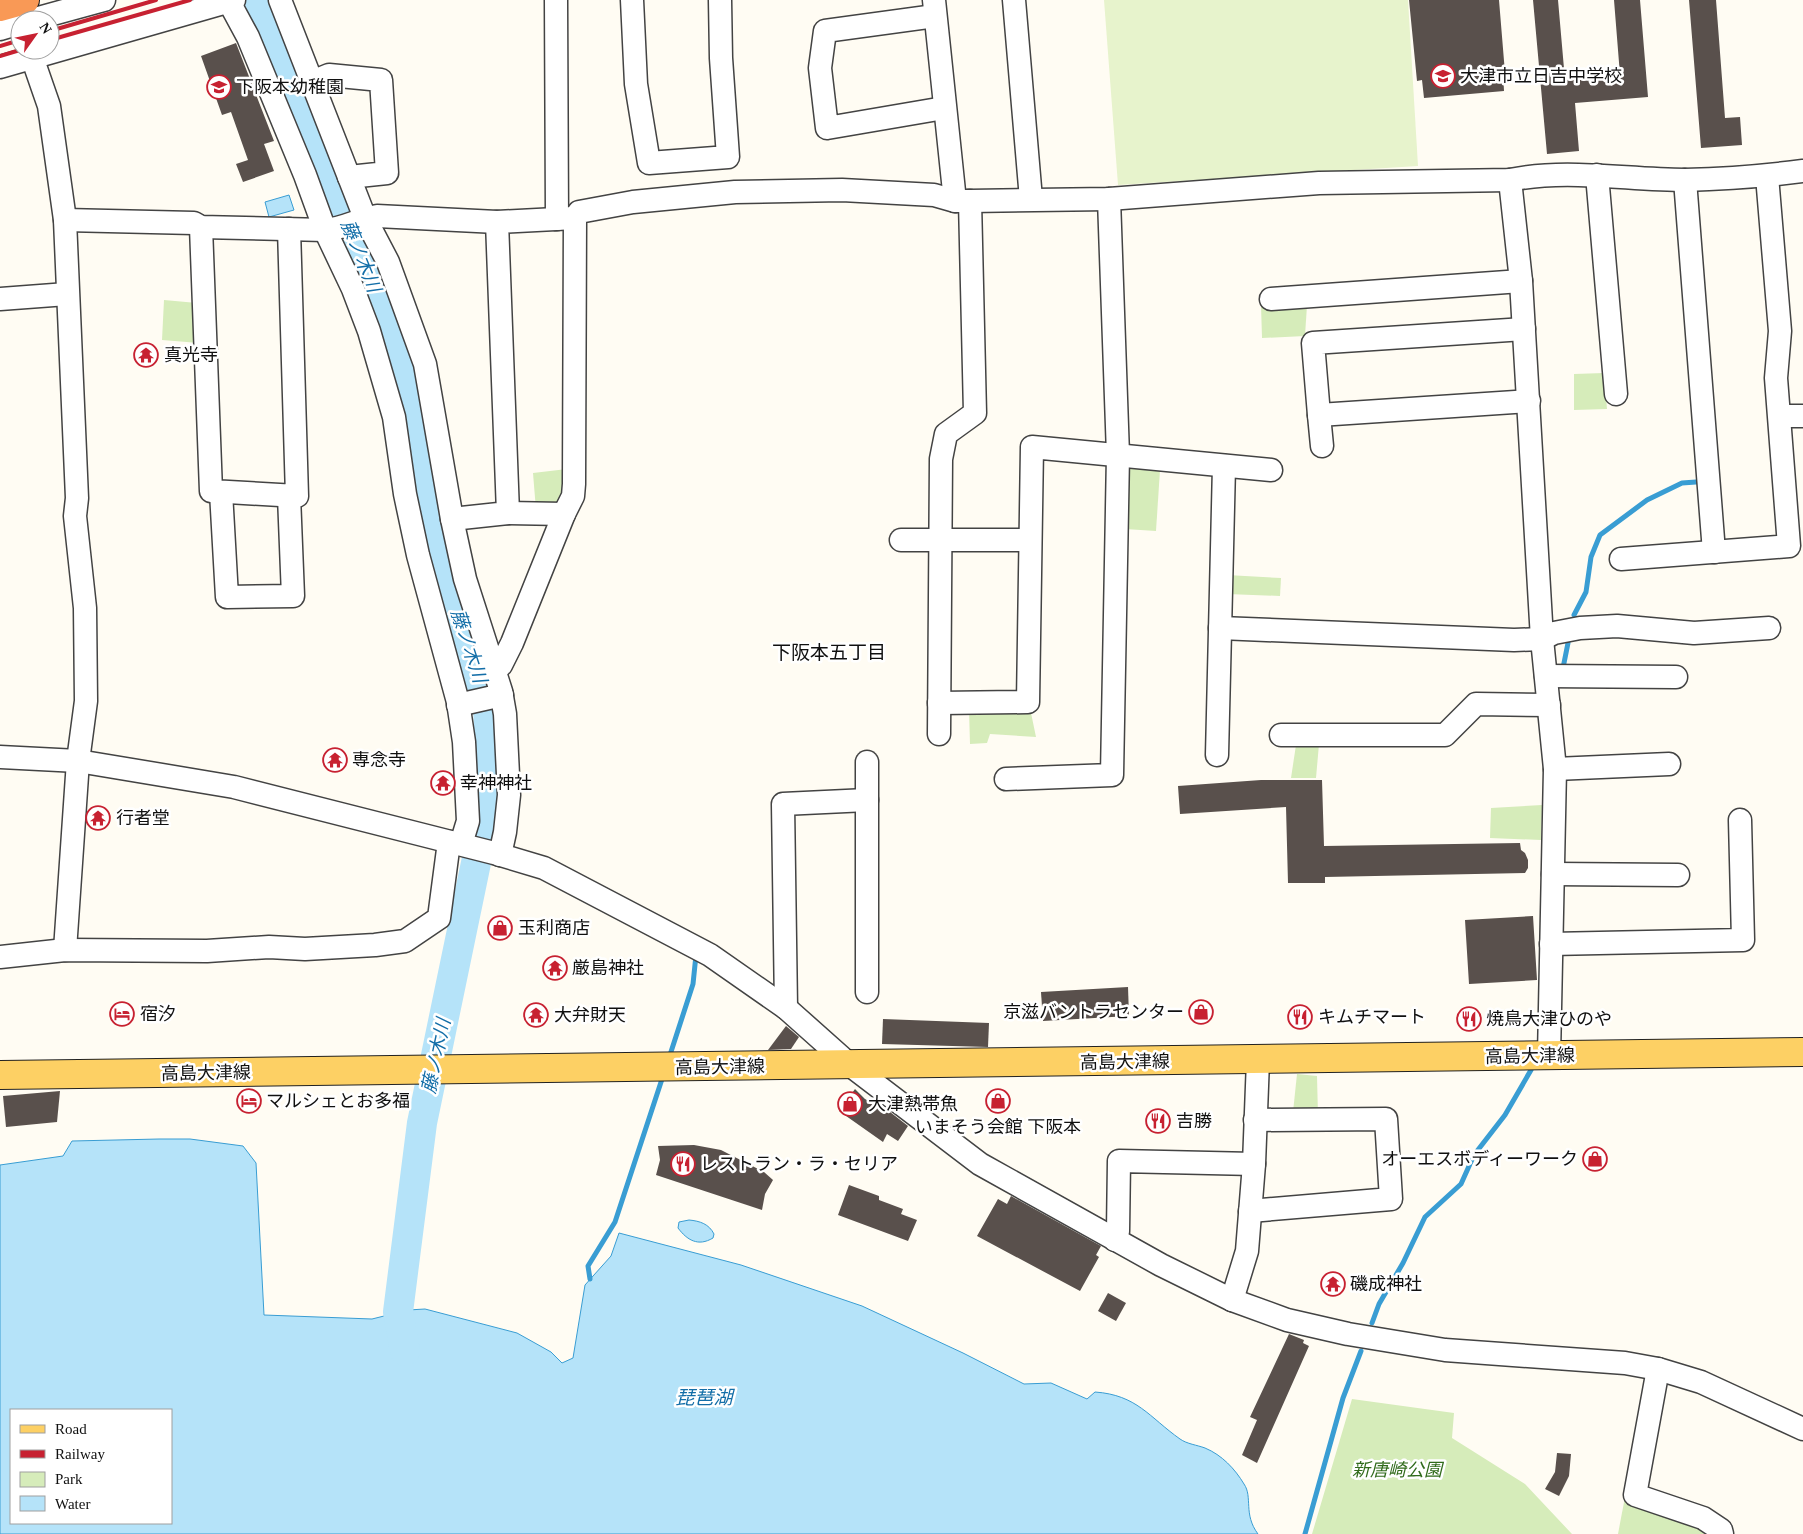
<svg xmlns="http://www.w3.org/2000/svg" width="1803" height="1534" font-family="'Times New Roman','Noto Sans JP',serif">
<rect width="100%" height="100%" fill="#fffcf3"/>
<g fill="#d6ecba">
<polygon points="164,300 197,303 199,343 162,340"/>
<polygon points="1261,305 1307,305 1305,336 1262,338"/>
<polygon points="1604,373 1607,409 1574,410 1574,374"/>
<polygon points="1125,464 1160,470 1156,531 1125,529"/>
<polygon points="567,469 561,511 536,510 533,473"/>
<polygon points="1227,575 1281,578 1280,596 1227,594"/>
<polygon points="1030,708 1036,737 990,734 987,743 970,744 969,709"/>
<polygon points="1319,744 1316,778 1291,778 1296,745"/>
<polygon points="1542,805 1541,840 1490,838 1491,808"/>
<polygon points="1297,1074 1317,1076 1318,1116 1293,1112"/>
<polygon points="1352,1399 1454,1413 1452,1438 1525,1484 1572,1534 1312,1534"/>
<polygon points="1625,1497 1697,1522 1709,1534 1618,1534"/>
</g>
<polygon fill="#e7f3cc" points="1104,0 1408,0 1418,166 1118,185"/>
<g fill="#b5e3f9" stroke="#399dd3" fill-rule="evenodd">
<polygon points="289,195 294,210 269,217 265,202"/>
<path d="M159 1139H190L243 1146 256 1163 264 1315 372 1319 408 1310 425 1309 517 1333 551 1352 562 1363 573 1358 585 1285 611 1256 619 1233 741 1265 862 1306 963 1353 1024 1384 1051 1383 1087 1399 1095 1392C1137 1395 1149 1417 1180 1439 1187 1444 1197 1445 1205 1448 1222 1455 1235 1469 1244 1484 1253 1497 1243 1514 1258 1534H0V1165L63 1156 72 1141ZM171 1410V1523H11V1410Z"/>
<path d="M689 1220C700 1221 709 1224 714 1234L713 1238C698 1247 687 1240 678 1228L679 1222Z"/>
</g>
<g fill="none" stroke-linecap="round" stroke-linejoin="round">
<g stroke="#399dd3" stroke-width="5">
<polyline points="1574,615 1586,592 1591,557 1600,535 1647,500 1682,483 1696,482"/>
<polyline points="1563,668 1568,643"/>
<polyline points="669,1058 693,984 696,955"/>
<polyline points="590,1279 588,1266 615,1222 663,1076"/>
<polyline points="1372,1323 1379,1304 1403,1263 1425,1217 1461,1184 1474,1155 1505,1115 1531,1070"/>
<polyline points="1305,1534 1343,1398 1361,1351"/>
</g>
<polyline stroke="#b5e3f9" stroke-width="30" points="256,3 387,319 461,628 488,705 492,809 477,858 422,1123 398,1312 405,1351"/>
</g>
<g fill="#59504c">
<polygon points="1409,0 1499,0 1505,73 1503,73 1504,91 1424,98 1422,80 1417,81"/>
<polygon points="1533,0 1558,0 1565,80 1620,75 1614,0 1640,0 1648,97 1575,103 1579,151 1547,154"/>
<polygon points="1689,0 1716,0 1725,118 1740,117 1742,145 1701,148"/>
<polygon points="236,43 274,141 264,144 274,171 243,182 236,164 248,160 231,112 222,115 201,56"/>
<polygon points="1261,780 1322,780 1324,846 1520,843 1521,850 1525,853 1528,860 1528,868 1525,873 1325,877 1325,883 1288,883 1286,807 1180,814 1178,786"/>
<polygon points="1533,916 1537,980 1469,984 1465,920"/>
<polygon points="1128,987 1129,1016 1043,1021 1041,992"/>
<polygon points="883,1019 989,1023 988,1047 882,1044"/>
<polygon points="786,1026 799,1037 791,1049 768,1050"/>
<polygon points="855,1089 865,1099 890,1112 908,1126 898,1141 887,1134 883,1142 839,1111"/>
<polygon points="60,1091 57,1122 6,1127 3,1096"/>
<polygon points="694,1145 721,1150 764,1172 773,1180 765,1194 762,1210 656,1175 660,1160 658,1146"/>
<polygon points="849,1185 879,1196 879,1200 903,1209 901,1214 917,1220 908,1241 838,1215"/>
<polygon points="1011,1196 1101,1246 1096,1255 1099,1257 1080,1291 977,1236 998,1199 1007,1204"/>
<polygon points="1108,1293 1126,1303 1116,1321 1098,1311"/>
<polygon points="1289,1334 1304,1340 1303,1343 1309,1346 1257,1463 1242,1455 1257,1420 1250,1417"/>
<polygon points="1557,1453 1571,1454 1569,1476 1559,1496 1545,1489 1555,1472"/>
</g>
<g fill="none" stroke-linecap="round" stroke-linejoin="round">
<g stroke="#434343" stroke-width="25">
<g id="minor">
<polyline points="228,0 248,37 305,175 325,230 353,289 369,331 394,417 405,494 418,555 458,702 464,742 468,821 461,844"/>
<polyline points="280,0 365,218 388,262 425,364 452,519 465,579 501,691 505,714 509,795 505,832 500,855"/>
<polyline points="556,0 557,219"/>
<polyline points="632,0 636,84 649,163 728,157 721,58 720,0"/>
<polyline points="934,0 955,201"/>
<polyline points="1014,0 1031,199"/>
<polyline points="935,16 825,31 820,68 827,128 944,108"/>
<polyline points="31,20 104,0"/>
<polyline points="0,29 20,23"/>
<polyline points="32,57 49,106 65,220 77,498 75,516 85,608 86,701 78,761 65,950"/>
<polyline points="0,67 234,0"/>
<polyline points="312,82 329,75 381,80 387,173 349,177"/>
<polyline points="1597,175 1616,394"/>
<polyline points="1510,180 1521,281 1542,639 1555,769 1549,1056"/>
<polyline points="1685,180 1714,552"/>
<path d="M65 220 194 223 201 227 325 230C343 229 359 219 377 216L497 222 575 218"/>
<polyline points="201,227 211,491 297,496 289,229"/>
<polyline points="0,299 67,294"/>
<polyline points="1271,299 1521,281"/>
<polyline points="1319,415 1313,343 1524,329"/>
<polyline points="1780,416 1803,416"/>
<polyline points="1322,446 1319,415 1529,401"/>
<polyline points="221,492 227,597 293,596 289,496"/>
<path d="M564 514 573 496 574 484 575 218 579 212 633 202 735 192 842 190 934 195 955 201H970L1109 199 1319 183 1510 180C1567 168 1626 180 1685 180 1724 179 1764 176 1803 171"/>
<polyline points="452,519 508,513 497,222"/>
<polyline points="901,540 1030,540"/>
<polyline points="1621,559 1789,546 1776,378 1780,331 1767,176"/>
<polyline points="1220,628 1514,640 1542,639 1554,633 1580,628 1617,626 1694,633 1769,628"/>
<polyline points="495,670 501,665 512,643 564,514 508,513"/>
<polyline points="1546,676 1676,677"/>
<polyline points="939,703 1028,702 1032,447 1271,470"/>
<polyline points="458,705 502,695"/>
<polyline points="939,734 941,459 946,434 975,413 970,201"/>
<polyline points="1281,735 1445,735 1476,704 1549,705"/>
<polyline points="1217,755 1224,466"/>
<polyline points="0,757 78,761 234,787 494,853 544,868 710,955 786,1008 850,1065 980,1164 1161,1265 1232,1300 1287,1320 1348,1334 1445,1350 1625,1363 1658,1369 1701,1382 1803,1429"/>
<polyline points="867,762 867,992"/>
<polyline points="1555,769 1669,764"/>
<polyline points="1006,779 1112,775 1118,455 1109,199"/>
<polyline points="1553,874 1678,875"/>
<polyline points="1551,944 1743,940 1740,820"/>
<polyline points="0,957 65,950 207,951 269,947 305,949 375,945 405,941 439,918 449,842"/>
<polyline points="786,1008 783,804 867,800"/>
<polyline points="1250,1211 1391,1199 1386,1119 1255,1120"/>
<polyline points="1115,1240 1118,1231 1119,1161 1254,1164"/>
<polyline points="1232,1300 1247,1251 1254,1164 1258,1060"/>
<polyline points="1658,1369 1635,1495 1703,1518 1721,1530 1722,1534"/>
</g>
</g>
<g stroke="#212121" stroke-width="30">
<polyline id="major" points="0,1075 1803,1052"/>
</g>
<g stroke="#212121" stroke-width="30">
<polyline id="highway" points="0,7 25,0"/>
</g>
<use href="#minor" stroke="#fff" stroke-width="22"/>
<use href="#major" stroke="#fdd064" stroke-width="28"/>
<use href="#highway" stroke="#f99956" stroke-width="28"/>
<g stroke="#c72131" stroke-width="4">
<polyline points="50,31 156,0"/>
<polyline points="50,40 190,0"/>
<polyline points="0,46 20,40"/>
<polyline points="0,56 20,50"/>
</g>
</g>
<defs>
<g id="school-ring" transform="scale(1.25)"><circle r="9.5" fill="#fff" stroke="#c72131" stroke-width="1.5"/><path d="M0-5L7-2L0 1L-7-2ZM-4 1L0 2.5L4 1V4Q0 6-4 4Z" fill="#c72131"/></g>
<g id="temple-ring" transform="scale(1.25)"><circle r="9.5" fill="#fff" stroke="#c72131" stroke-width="1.5"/><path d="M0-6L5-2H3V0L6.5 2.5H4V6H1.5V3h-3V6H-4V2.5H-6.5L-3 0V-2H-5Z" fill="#c72131"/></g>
<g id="shop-ring" transform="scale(1.25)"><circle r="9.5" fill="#fff" stroke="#c72131" stroke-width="1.5"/><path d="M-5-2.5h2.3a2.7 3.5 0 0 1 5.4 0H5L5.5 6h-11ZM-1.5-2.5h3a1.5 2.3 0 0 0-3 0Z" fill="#c72131"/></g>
<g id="hotel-ring" transform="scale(1.25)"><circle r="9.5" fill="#fff" stroke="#c72131" stroke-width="1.5"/><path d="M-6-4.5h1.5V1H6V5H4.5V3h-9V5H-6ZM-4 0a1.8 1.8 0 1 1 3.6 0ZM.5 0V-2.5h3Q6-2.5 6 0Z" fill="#c72131"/></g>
<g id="restaurant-ring" transform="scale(1.25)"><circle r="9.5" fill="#fff" stroke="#c72131" stroke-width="1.5"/><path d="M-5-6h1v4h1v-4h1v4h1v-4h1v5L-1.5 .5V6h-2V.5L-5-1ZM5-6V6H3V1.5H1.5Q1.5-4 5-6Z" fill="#c72131"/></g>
</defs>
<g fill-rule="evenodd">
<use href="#school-ring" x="1443" y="76"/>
<use href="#school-ring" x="219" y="87"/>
<use href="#temple-ring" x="146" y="355"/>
<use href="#temple-ring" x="335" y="760"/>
<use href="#temple-ring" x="443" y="783"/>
<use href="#temple-ring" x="98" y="818"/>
<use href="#shop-ring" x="500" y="928"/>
<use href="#temple-ring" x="555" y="968"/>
<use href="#shop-ring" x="1201" y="1012"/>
<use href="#hotel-ring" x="122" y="1014"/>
<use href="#temple-ring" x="536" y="1015"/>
<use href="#restaurant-ring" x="1300" y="1017"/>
<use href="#restaurant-ring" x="1469" y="1019"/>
<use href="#hotel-ring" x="249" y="1101"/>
<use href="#shop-ring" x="998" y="1101"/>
<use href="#shop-ring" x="850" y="1104"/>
<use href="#restaurant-ring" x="1158" y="1121"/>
<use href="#shop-ring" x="1595" y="1159"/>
<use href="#restaurant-ring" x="683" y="1164"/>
<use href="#temple-ring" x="1333" y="1284"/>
</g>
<g text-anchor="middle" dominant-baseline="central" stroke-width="5" stroke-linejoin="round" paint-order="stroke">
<g font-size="18" fill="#101010" stroke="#fff" text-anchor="start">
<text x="1460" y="76">大津市立日吉中学校</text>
<text x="236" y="87">下阪本幼稚園</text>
<text x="164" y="355">真光寺</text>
<text x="352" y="760">専念寺</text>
<text x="460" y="783">幸神神社</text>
<text x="116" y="818">行者堂</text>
<text x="518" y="928">玉利商店</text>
<text x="572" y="968">厳島神社</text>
<text x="1184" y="1012" text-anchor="end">京滋バントラセンター</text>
<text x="140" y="1014">宿汐</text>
<text x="554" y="1015">大弁財天</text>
<text x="1318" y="1017">キムチマート</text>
<text x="1486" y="1019">焼鳥大津ひのや</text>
<text x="266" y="1101">マルシェとお多福</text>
<text x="868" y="1104">大津熱帯魚</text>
<text x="1176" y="1121">吉勝</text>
<text x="998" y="1127" text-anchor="middle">いまそう会館 下阪本</text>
<text x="1578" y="1159" text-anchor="end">オーエスボディーワーク</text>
<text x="700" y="1164">レストラン・ラ・セリア</text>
<text x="1350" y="1284">磯成神社</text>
</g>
<g font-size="18" fill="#101010" stroke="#fff">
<text transform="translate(1530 1056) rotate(-1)">高島大津線</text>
<text transform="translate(1125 1062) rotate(-1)">高島大津線</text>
<text transform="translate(720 1067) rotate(-1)">高島大津線</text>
<text transform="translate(206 1073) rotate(-1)">高島大津線</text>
</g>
<g font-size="18" font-style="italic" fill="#316b1c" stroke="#fff">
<text x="1397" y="1470">新唐崎公園</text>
</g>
<g font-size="19" font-style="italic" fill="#136ea8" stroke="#fff">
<text transform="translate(361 256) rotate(68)">藤ノ木川</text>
<text transform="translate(469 646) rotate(72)">藤ノ木川</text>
<text transform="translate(436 1056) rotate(-78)">藤ノ木川</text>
<text x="704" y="1397">琵琶湖</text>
</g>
<g font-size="19" fill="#101010" stroke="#fff">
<text x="829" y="652">下阪本五丁目</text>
</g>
</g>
<rect x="10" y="1409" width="162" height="115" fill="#ffffff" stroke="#9f9f9f"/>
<rect x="20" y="1425" width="25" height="8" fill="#fdd064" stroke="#9f9f9f"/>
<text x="55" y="1434" font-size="15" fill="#101010">Road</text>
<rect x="20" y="1450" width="25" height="8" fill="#c72131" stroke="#9f9f9f"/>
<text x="55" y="1459" font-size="15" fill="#101010">Railway</text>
<rect x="20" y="1472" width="25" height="15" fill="#d6ecba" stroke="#9f9f9f"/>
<text x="55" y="1484" font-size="15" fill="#101010">Park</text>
<rect x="20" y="1496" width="25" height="15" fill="#b5e3f9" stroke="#9f9f9f"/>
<text x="55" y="1509" font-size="15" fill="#101010">Water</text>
<g transform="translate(35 35) rotate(57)"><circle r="24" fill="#ffffff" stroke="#9f9f9f"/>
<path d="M0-4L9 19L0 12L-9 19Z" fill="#c72131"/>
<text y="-8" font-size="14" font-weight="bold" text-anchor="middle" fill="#101010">N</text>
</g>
</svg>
